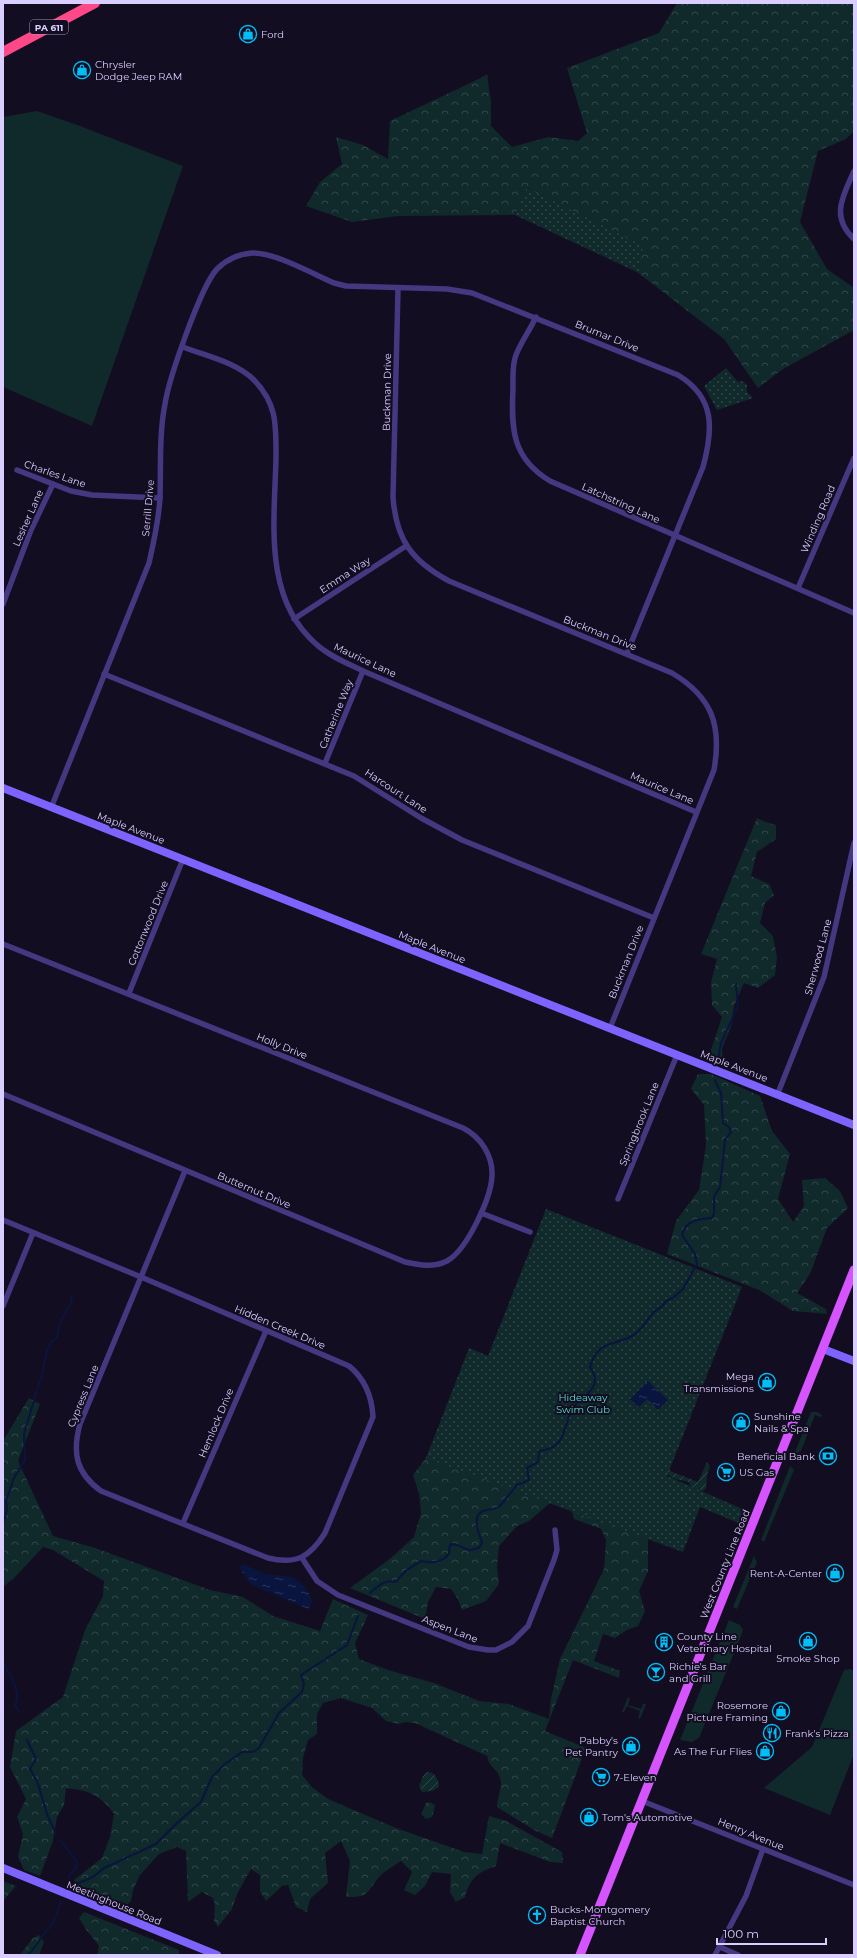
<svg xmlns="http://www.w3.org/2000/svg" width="857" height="1958" font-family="Montserrat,sans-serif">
<defs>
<pattern id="forest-crowns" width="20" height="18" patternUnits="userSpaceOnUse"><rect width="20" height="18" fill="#10292b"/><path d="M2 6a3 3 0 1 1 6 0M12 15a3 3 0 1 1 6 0" fill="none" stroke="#32474b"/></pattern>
<pattern id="park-dots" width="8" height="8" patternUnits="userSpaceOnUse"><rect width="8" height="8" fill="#10292b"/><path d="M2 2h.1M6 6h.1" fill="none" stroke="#32474b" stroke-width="1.8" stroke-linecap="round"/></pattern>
<pattern id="garden-furrows" width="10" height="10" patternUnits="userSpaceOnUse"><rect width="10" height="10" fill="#10292b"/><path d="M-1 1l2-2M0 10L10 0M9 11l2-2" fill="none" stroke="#32474b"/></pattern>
<pattern id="water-ripples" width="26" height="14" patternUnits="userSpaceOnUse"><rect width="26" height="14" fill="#09153e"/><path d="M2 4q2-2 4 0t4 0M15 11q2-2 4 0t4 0" fill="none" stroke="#2c365b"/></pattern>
</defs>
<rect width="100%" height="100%" fill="#130d21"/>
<g fill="#10292b">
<polygon points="37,111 80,126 183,166 92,426 3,387 3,117"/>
<polygon points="811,1412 817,1412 822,1415 821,1417 815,1415 801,1451 798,1453 795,1452"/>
<polygon points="790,1466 794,1470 764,1542 761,1540"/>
<polygon points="754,1556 757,1562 737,1609 733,1607"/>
<polygon points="729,1620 740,1625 743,1630 741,1636 699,1738 692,1742 680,1740"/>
<polygon points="850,1669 854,1671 854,1754 830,1815 764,1788 812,1747 844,1670"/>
<polygon points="628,1697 630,1699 628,1705 641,1709 643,1704 646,1704 640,1719 638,1718 640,1711 627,1706 624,1712 622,1712"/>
</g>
<g fill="url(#forest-crowns)">
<polygon points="677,3 854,3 854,131 846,139 818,151 800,222 827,269 854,288 854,330 783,369 758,388 724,339 528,188 515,215 398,216 352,222 306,206 320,182 342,164 336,137 363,145 388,159 390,121 487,75 491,102 491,126 512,147 548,137 578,141 587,133 567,68 659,33"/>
<polygon points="757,818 763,821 776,825 776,839 757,852 751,876 769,884 774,895 765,903 760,923 773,936 777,957 775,975 758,988 744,983 734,1006 731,1027 722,1048 723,1062 709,1056 722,1017 712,1005 711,983 717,959 701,954"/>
<polygon points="698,1074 711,1074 760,1096 772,1131 790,1154 778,1199 793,1222 804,1206 802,1180 825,1178 840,1191 848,1208 827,1228 810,1274 797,1293 826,1309 827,1314 793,1311 759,1290 667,1254 676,1221 699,1190 706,1145 704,1105 691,1089"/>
<path d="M29 1398 40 1404 18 1461 53 1536 95 1548 210 1590 243 1597 273 1616 320 1631 333 1599 368 1615 355 1643 359 1659 388 1670 434 1683 479 1701 509 1704 549 1719 551 1699 560 1659 604 1569 606 1540 601 1529 574 1519 572 1511 550 1503 529 1521 517 1526 499 1546 497 1567 499 1584 486 1601 462 1610 458 1599 451 1589 436 1587 428 1602 425 1619 350 1588 391 1558 414 1537 421 1513 419 1493 413 1475 426 1458 430 1448 648 1538V1571L639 1591 645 1611 638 1626 627 1630 615 1638 603 1634 594 1661 620 1671 619 1678 573 1660 545 1731 586 1748 552 1838 534 1830 497 1807C497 1799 503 1786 500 1778 498 1769 489 1768 487 1756L415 1723 405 1722 399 1724 386 1721 372 1708 341 1698 323 1703 317 1714V1734L308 1740 303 1758 302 1775 312 1787 328 1799 396 1828 464 1852 482 1854 489 1816 506 1821 562 1852 563 1863 550 1862 500 1843 496 1866C478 1872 470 1878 465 1897L456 1902 450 1892 451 1874 432 1872 425 1886 415 1895 404 1890 412 1872 401 1861C395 1865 386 1870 380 1876 367 1891 370 1898 346 1897L350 1861 341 1841 325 1853 328 1883 310 1899 307 1912 296 1907 288 1885 282 1886 266 1901 260 1891V1875L251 1869 237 1894 232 1909 218 1927 214 1921 215 1905 213 1898 202 1892 188 1902 186 1851 177 1847 159 1854 140 1875 133 1890 131 1901 125 1907 80 1890 74 1880 102 1858 110 1837 114 1814C101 1795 88 1790 66 1788L64 1805 57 1817 53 1841 40 1876 24 1870 18 1857 23 1834 17 1817 26 1799 10 1767 16 1731 63 1697 85 1630 103 1596 104 1581 53 1550 43 1547 16 1576 3 1587V1441Z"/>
<polygon points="429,1802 435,1805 432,1817 426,1819 421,1814 426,1803"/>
<polygon points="3,1881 16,1886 3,1901"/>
<polygon points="84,1912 179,1950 179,1955 97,1955 99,1946 85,1928 79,1918"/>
<polygon points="39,1935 44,1942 39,1955 20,1955 32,1939"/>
</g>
<g fill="url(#park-dots)">
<polygon points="527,188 643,246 639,273 515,215"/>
<polygon points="726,368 738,382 742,381 747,385 747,392 753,398 717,410 704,386"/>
<polygon points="546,1209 742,1287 667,1476 747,1511 741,1524 700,1507 683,1552 426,1458 469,1348 488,1356"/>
</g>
<g fill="url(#garden-furrows)">
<polygon points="707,1462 710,1466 707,1475 706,1488 703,1491 691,1487 689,1482 675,1479 667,1474 670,1466 670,1471 698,1482"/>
<path d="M427 1772C435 1772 439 1780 439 1787L432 1791 422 1792 419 1786 423 1776Z"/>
</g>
<g fill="url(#water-ripples)">
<polygon points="648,1381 668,1400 658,1410 647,1399 639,1407 630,1399"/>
<path d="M242 1564 266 1574 293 1577C302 1583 319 1599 308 1609L252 1585C246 1580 242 1574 240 1567Z"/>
</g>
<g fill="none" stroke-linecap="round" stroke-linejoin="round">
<g stroke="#09153e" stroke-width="2">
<polyline points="720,1062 719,1053 721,1043 738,1006 736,984"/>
<polyline points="3,1523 7,1510 6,1501 14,1478 25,1460 24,1434 42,1374 47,1351 51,1342 57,1337 60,1322 72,1302 71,1296"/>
<path d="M370 1593C379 1585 385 1579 396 1582 403 1572 411 1566 422 1561 431 1564 444 1562 449 1553 450 1550 448 1547 451 1544 464 1544 465 1555 480 1547L482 1542C479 1534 471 1516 483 1511 488 1509 494 1510 499 1507L517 1485 529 1480 527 1468 538 1462 539 1451C564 1448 563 1433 570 1413 576 1396 607 1391 590 1367 598 1340 611 1347 632 1336 642 1331 646 1321 652 1314 657 1308 662 1309 666 1301L673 1298 683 1289 697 1264 695 1254 682 1235C685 1220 699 1219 712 1218L714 1214V1196L720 1187 725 1140 731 1132 729 1127 723 1123 721 1093 715 1080"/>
<path d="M3 1662C7 1672 16 1682 17 1694 18 1701 12 1705 19 1711"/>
<polyline points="27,1740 36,1759 30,1769 37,1781 47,1814 56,1834"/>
<polyline points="61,1841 77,1862 76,1868 69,1876 72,1886"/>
<polyline points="69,1887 93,1877 104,1868 156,1844 178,1822 201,1802 212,1777 225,1764 242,1752 253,1752 259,1748 279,1713 302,1692 304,1684 301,1675 347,1645 358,1616"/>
<polyline points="26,1955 31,1952 54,1921 61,1901"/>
</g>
<g stroke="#443881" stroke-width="5.5">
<path d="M854 171C843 196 830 217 854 239"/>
<path d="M398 289 393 497C396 540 412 561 449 581L672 673C712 697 722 725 714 770L610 1028"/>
<path d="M536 317C530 330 521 342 516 355 512 365 513 378 513 388 511 429 512 458 550 481L854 613"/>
<path d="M183 347C206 356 236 362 254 380 277 404 276 424 276 456 275 519 262 597 316 644 329 656 347 663 363 671L696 812"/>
<polyline points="17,470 71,491 92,495 160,498"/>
<polyline points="798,588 854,458"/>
<polyline points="3,604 31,530 53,484"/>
<polyline points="294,619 406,546"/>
<polyline points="104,674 354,776 421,818 462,840 654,918"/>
<polyline points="325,763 363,671"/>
<path d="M51 808 149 563C154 541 159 520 160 497 161 466 159 434 165 404 169 378 201 286 217 269 227 259 239 254 252 253 274 252 313 274 334 283L346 286 447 289 472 293 678 375C716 398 713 430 703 467L627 653"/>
<path d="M3 944 463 1128C481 1137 493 1156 492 1176 491 1198 467 1250 447 1261 433 1268 419 1265 405 1262L3 1094"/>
<polyline points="129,993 183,859"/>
<polyline points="778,1093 824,977 854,843"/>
<polyline points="618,1199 677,1055"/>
<polyline points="481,1213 530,1232"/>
<path d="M3 1220 141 1277 349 1366C365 1379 372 1397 373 1417L325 1533C310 1557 296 1565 268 1558L101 1491C76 1473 72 1453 80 1424L185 1171"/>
<polyline points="3,1306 33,1233"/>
<polyline points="183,1523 266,1331"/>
<polyline points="302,1558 317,1581 338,1595 469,1647 488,1650 496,1650 512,1642 528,1626 554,1560 557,1550 555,1530"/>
<polyline points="642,1801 854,1885"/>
<polyline points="720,1947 738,1955"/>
<polyline points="715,1955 746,1896 763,1849"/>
</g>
<g stroke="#7d64ff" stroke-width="8">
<polyline points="3,788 854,1125"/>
<polyline points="823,1349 854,1361"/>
<polyline points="3,1868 217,1955"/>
</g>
<polyline stroke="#d654ff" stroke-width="9" points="580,1955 854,1270"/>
<polyline stroke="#ff4887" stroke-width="10" points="3,52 95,3"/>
</g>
<defs>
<g id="shop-ring" transform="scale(0.9)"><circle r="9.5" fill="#130d21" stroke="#00bef8" stroke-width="1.5"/><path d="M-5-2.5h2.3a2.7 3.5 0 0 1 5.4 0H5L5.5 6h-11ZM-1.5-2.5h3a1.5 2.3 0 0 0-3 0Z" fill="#00bef8"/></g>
<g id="bank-ring" transform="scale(0.9)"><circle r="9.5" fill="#130d21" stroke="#00bef8" stroke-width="1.5"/><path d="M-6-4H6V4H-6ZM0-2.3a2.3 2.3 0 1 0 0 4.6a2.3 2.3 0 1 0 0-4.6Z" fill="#00bef8"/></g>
<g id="supermarket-ring" transform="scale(0.9)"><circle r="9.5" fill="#130d21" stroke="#00bef8" stroke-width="1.5"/><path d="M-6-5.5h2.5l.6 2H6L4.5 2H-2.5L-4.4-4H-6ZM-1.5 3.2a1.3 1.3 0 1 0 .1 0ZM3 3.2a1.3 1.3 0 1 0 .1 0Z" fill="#00bef8"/></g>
<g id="building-ring" transform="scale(0.9)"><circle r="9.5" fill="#130d21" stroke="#00bef8" stroke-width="1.5"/><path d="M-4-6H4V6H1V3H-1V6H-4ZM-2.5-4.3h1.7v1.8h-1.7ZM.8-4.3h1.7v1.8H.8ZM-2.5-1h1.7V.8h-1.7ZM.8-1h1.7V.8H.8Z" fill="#00bef8"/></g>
<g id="bar-ring" transform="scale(0.9)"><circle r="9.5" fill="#130d21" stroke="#00bef8" stroke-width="1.5"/><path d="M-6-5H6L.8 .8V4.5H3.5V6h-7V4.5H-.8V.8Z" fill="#00bef8"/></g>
<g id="restaurant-ring" transform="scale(0.9)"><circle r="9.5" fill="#130d21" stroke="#00bef8" stroke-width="1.5"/><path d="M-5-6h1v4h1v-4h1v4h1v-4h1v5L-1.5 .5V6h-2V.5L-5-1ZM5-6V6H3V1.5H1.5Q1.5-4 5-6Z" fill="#00bef8"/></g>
<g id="church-ring" transform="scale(0.9)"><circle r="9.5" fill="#130d21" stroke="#00bef8" stroke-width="1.5"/><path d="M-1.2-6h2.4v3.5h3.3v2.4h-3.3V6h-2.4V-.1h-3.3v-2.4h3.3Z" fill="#00bef8"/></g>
</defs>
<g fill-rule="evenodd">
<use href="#shop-ring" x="248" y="34"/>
<use href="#shop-ring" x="82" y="70"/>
<use href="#shop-ring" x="767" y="1382"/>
<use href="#shop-ring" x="741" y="1422"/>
<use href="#bank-ring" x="828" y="1456"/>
<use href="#supermarket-ring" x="726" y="1472"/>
<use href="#shop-ring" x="835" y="1573"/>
<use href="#shop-ring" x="808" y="1641"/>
<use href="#building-ring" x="664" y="1642"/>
<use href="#bar-ring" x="656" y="1672"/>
<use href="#shop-ring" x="781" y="1711"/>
<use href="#restaurant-ring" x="772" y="1733"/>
<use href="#shop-ring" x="631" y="1746"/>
<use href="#shop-ring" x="765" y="1751"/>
<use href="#supermarket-ring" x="601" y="1777"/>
<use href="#shop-ring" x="589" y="1817"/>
<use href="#church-ring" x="537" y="1915"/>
</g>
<g text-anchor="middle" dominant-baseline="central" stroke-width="4" stroke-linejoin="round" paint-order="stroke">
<rect fill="#130d21" stroke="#9e93bc" stroke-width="1" x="30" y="20" width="38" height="14" rx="3"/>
<g font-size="9" font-weight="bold" fill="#dacdff">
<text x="49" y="27">PA 611</text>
</g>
<g font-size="10" fill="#dacdff" stroke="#130d21" text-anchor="start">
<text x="261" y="34">Ford</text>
<text x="95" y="64">Chrysler<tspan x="95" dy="12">Dodge Jeep RAM</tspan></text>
<text x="754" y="1376" text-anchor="end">Mega<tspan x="754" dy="12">Transmissions</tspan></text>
<text x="754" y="1416">Sunshine<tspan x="754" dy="12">Nails &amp; Spa</tspan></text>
<text x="815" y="1456" text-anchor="end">Beneficial Bank</text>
<text x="739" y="1472">US Gas</text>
<text x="822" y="1573" text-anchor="end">Rent-A-Center</text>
<text x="677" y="1636">County Line<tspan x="677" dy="12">Veterinary Hospital</tspan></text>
<text x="808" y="1658" text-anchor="middle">Smoke Shop</text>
<text x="669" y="1666">Richie's Bar<tspan x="669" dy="12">and Grill</tspan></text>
<text x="768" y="1705" text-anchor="end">Rosemore<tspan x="768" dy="12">Picture Framing</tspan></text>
<text x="785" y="1733">Frank's Pizza</text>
<text x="618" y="1740" text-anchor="end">Pabby's<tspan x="618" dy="12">Pet Pantry</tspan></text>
<text x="752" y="1751" text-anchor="end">As The Fur Flies</text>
<text x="614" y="1777">7-Eleven</text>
<text x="602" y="1817">Tom's Automotive</text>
<text x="550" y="1909">Bucks-Montgomery<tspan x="550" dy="12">Baptist Church</tspan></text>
</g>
<g font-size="10" fill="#dacdff" stroke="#130d21">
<text transform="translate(607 336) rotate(22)">Brumar Drive</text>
<text transform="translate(387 392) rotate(-89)">Buckman Drive</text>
<text transform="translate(55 474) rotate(19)">Charles Lane</text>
<text transform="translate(621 503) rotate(24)">Latchstring Lane</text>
<text transform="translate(148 508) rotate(-85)">Serrill Drive</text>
<text transform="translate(28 518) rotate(-66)">Lesher Lane</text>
<text transform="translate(818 519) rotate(-67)">Winding Road</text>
<text transform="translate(345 575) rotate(-33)">Emma Way</text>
<text transform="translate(600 633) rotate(22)">Buckman Drive</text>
<text transform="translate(365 660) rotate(25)">Maurice Lane</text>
<text transform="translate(336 714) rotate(-68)">Catherine Way</text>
<text transform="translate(662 788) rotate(23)">Maurice Lane</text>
<text transform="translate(396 791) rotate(33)">Harcourt Lane</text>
<text transform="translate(131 828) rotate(21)">Maple Avenue</text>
<text transform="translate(148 923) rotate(-68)">Cottonwood Drive</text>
<text transform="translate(432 947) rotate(22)">Maple Avenue</text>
<text transform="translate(818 957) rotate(-75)">Sherwood Lane</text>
<text transform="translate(626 962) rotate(-68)">Buckman Drive</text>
<text transform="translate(282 1046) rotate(22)">Holly Drive</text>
<text transform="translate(734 1066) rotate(21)">Maple Avenue</text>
<text transform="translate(639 1124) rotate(-68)">Springbrook Lane</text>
<text transform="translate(254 1190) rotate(23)">Butternut Drive</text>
<text transform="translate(280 1327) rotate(23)">Hidden Creek Drive</text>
<text transform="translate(83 1396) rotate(-68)">Cypress Lane</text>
<text transform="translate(216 1423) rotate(-67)">Hemlock Drive</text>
<text transform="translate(725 1564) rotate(-68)">West County Line Road</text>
<text transform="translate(450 1629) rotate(21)">Aspen Lane</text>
<text transform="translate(751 1834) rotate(22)">Henry Avenue</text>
<text transform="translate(114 1903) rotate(22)">Meetinghouse Road</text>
</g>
<g font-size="10" fill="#59dfd0" stroke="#130d21">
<text x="583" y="1397">Hideaway<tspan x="583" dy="12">Swim Club</tspan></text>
</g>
</g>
<rect width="857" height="1958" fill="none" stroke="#dacdff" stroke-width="8"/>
<path d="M717 1938v6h109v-6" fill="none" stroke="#dacdff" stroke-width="2"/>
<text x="723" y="1938" font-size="12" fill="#dacdff" stroke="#130d21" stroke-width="3" paint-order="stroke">100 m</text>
</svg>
